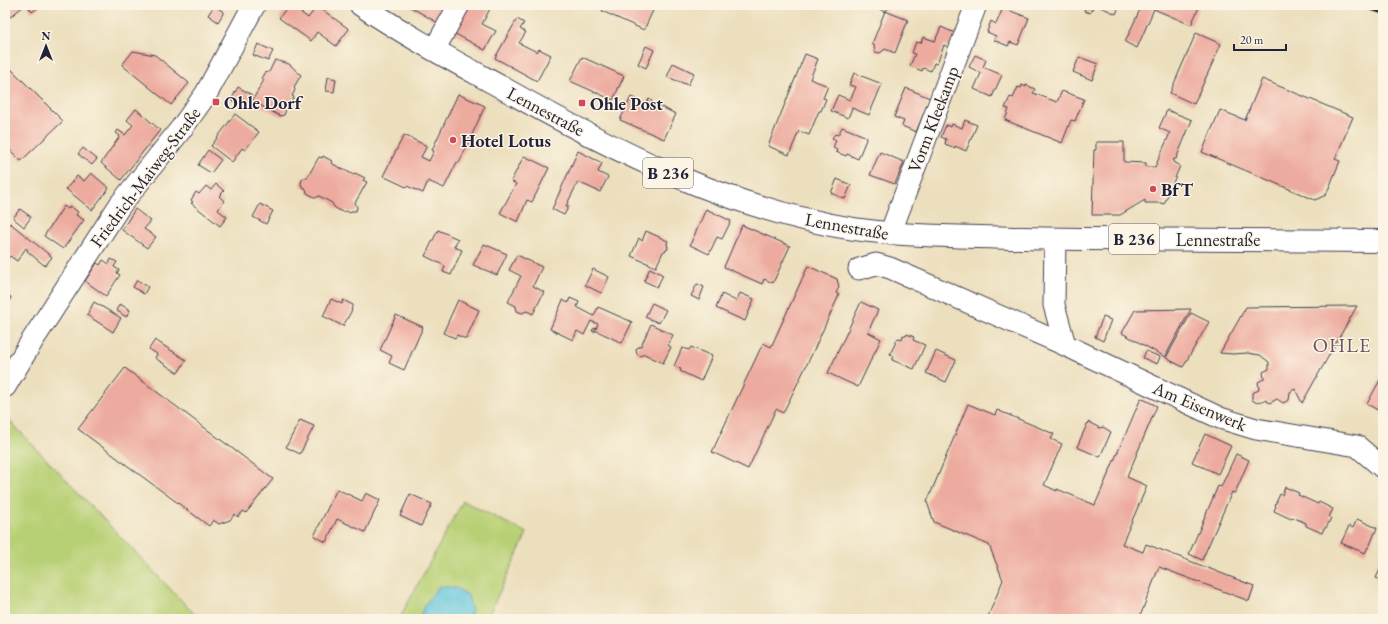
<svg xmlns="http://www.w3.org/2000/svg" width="1388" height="624" font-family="'EB Garamond',serif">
<rect width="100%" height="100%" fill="#fcf5e5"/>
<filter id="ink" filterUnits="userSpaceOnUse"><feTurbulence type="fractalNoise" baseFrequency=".025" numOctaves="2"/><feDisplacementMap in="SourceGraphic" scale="8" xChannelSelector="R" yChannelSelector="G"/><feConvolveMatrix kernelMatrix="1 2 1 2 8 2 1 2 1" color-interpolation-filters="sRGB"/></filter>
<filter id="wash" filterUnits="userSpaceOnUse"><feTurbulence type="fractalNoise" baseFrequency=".012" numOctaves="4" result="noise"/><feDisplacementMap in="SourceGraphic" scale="16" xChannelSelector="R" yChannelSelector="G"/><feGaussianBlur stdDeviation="0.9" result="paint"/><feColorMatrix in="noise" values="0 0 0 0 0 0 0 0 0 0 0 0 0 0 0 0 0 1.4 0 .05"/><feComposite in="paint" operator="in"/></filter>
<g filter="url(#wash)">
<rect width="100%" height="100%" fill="#ecdfbd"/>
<g fill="#b8d075" stroke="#6d7958">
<polygon points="5,416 199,619 5,619"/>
<polygon points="463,501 527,533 487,619 399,619"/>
</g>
<polygon fill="#5fc4dd" stroke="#40738c" points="439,586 456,588 468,595 472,611 468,619 419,619 424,606"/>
<g id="blocks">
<g fill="#edab9f">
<polygon points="5,5 25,5 5,21"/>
<polygon points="27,5 42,5 32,12"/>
<polygon points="289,5 291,5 308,18 317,6 349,29 336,46 317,32 311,41 279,18"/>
<polygon points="407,5 447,5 438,23"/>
<polygon points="468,5 502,5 500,9 492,5 482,24 496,31 485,50 452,32"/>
<polygon points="605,5 652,5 655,6 644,30 602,11"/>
<polygon points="870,5 889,5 886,12"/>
<polygon points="1087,5 1094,5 1090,13 1084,11"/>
<polygon points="1096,5 1120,5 1116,14"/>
<polygon points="1142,5 1200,5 1191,25 1154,9 1137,48 1125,42"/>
<polygon points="214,6 224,12 218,22 208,15"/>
<polygon points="1003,8 1029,18 1018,45 1010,42 1008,46 994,40 996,36 987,32 991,21 996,24"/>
<polygon points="885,11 908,20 895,53 885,49 880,53 875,52 874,45 872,44"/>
<polygon points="517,19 524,23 520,29 526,32 519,43 537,52 539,49 551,55 537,81 495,58"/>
<polygon points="941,27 955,33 950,48 944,45 937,64 934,63 931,71 923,68 922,71 910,66 915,54 912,53 916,42 921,43 923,37 935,41"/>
<polygon points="1196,33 1221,44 1194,104 1170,93"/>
<polygon points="258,44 273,51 268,61 253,55"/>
<polygon points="646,46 654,50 646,68 638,64"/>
<polygon points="133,51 155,55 189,83 171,105 122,65"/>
<polygon points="805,54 818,59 810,79 828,86 823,98 826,99 821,111 819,111 809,135 799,131 789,155 768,146"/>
<polygon points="975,55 986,60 983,67 1002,75 992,97 974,89 981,73 969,67"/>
<polygon points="582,57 624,76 613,100 570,81"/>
<polygon points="1079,57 1098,64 1092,80 1073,72"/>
<polygon points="275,60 289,64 301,75 294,87 295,90 292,96 294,97 291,102 288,104 284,115 280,116 252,101 264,80 262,79 265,73 269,72"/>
<polygon points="5,63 63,121 21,161 5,145"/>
<polygon points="673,63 694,73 688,85 667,77"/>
<polygon points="854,73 882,84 869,115 852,108 848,118 831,111 838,95 850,100 856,87 849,85"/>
<polygon points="328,77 336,79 334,92 326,91"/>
<polygon points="1262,79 1353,117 1335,159 1340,161 1326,195 1315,200 1202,152 1220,110 1245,120"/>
<polygon points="1022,85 1026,87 1026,85 1035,89 1033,93 1057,102 1062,91 1084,99 1075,121 1071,120 1062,143 1005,120 1009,109 1005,108 1010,97 1013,98 1018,87 1021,88"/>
<polygon points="238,87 252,95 244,108 231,100"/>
<polygon points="906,88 930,98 916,132 902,126 904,121 894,117"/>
<polygon points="458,94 485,106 459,163 457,162 444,188 428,181 423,193 407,186 406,187 383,176 404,135 427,146 421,157 429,161 434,151 432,150"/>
<polygon points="631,97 646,104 649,99 652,101 650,105 656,108 657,105 676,114 664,139 620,120"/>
<polygon points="136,109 160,130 121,180 101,163 120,136 116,133 118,130 125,135 133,125 127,120"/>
<polygon points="1167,110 1192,120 1176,159 1174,159 1173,162 1180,166 1164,204 1161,203 1145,203 1145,200 1120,215 1092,215 1094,150 1096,150 1096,142 1124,142 1124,162 1146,163 1146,167 1155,167 1170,133 1159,128"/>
<polygon points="235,114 259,132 245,150 242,148 232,162 211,146"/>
<polygon points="965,120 977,125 966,151 955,146 955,148 945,144 946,139 941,137 946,125 951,127 952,124 962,128"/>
<polygon points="842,127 867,137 858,159 847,154 846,156 836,152 837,150 833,148 836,140 832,138 835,134 838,135"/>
<polygon points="83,148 97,159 92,165 78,154"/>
<polygon points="208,150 221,160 211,173 198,165"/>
<polygon points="578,151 602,163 598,172 608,177 600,192 578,182 566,206 569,206 564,215 552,209"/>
<polygon points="880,152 904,162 895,184 870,175"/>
<polygon points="323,156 332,161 331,163 354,175 355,173 365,178 363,180 367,182 355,203 357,207 356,211 351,211 350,213 346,211 343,212 340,211 334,207 332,203 319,196 316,198 307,193 306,189 302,187 301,183 302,180 303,178 307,178 319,157 322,158"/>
<polygon points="524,156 549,168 532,202 527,200 518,222 500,213 516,184 511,181"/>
<polygon points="91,173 109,188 92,210 66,189 77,176 84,181"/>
<polygon points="837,179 851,185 845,199 831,193"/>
<polygon points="216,184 224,191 219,196 224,201 218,210 227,217 220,226 191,203 193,202 191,200 196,192 199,194 206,186 211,190"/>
<polygon points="260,204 273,211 266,224 253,217"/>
<polygon points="64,206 68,209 70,206 78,212 76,215 84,220 63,249 44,236"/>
<polygon points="20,209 31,217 24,227 13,218"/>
<polygon points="135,209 151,221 144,229 156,237 147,248 122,230"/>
<polygon points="706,209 731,221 722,239 717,237 709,254 690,245"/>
<polygon points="10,223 52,257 45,266 27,251 28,250 26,248 17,261 10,256 5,262 5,229"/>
<polygon points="742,225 790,246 773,283 764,279 762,284 724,267"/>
<polygon points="438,230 458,239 454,247 462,250 451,275 443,272 445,266 425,256"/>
<polygon points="646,231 668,241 667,243 668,249 663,252 656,267 631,256 639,238 642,241"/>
<polygon points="484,244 507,254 497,275 473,265"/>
<polygon points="517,255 542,267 533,286 544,292 533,314 527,311 522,313 517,311 516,307 516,306 508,302 521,276 509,270"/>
<polygon points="111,259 117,262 114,267 119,270 117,273 120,275 106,296 85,281 97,263 100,265 103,260 109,264"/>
<polygon points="808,266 837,279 839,287 836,293 839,295 812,354 783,413 776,409 748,469 712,452 763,343 771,347"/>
<polygon points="650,268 663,275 657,287 644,281"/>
<polygon points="593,269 609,277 601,293 585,285"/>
<polygon points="137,280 148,287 144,294 133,287"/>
<polygon points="697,284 704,287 699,300 691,296"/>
<polygon points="740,293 754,299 745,321 716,308 722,294 736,301"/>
<polygon points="5,294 11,297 6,310 5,309"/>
<polygon points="570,298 579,302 577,307 594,316 598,307 632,322 622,343 595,330 595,332 592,331 594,328 596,329 598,324 591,321 584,335 577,331 573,340 550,329 563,300 568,303"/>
<polygon points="331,299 342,304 343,300 353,305 351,309 352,310 343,326 323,316"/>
<polygon points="458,300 479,310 466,339 457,335 455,338 443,333"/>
<polygon points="94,302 121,318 113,332 87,315"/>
<polygon points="861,302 878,310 868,332 881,339 858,387 828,373"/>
<polygon points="652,303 666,310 659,323 645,317"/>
<polygon points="120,304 130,310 126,317 116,310"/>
<polygon points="1357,306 1302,403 1295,389 1290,392 1289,400 1283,403 1277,399 1270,403 1265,400 1257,403 1252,400 1252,393 1259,390 1258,382 1264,379 1263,372 1269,369 1269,362 1260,355 1247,353 1233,354 1220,353 1246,307"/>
<polygon points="1191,309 1165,357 1122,333 1135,310"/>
<polygon points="1191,313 1209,322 1183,367 1166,358"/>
<polygon points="396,315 423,327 404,370 389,363 392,356 380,350"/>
<polygon points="1103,317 1111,320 1103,341 1095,337"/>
<polygon points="651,324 673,335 668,345 671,347 663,363 644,354 641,356 637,354 636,350 637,348 641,346"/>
<polygon points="907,334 914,337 913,340 925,345 914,369 892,360 894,356 890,354 898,338 902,339 903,335 906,336"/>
<polygon points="155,340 186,360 178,373 155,358 157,354 149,349"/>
<polygon points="691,347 712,356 701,381 680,371 681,369 674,366 682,348 689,350"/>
<polygon points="936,351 956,360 946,382 926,373"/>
<polygon points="1146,351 1160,357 1157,364 1143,358"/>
<polygon points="125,368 273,479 246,513 243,511 238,517 235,514 230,520 219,524 213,520 209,526 78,429"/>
<polygon points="1381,378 1383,379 1383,413 1367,404"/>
<polygon points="1141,398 1157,406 1127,477 1147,486 1122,544 1143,552 1146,544 1254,586 1249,601 1159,567 1139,619 987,619 1003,580 989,545 934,522 927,502 968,404 995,415 997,410 1054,434 1051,439 1062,444 1044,485 1057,491 1057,489 1095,505"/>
<polygon points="300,420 314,426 300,454 286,447"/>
<polygon points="1088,422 1100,428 1103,427 1111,432 1100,457 1077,447"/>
<polygon points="1205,434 1231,446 1218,474 1192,462"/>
<polygon points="1236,454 1249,460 1235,493 1232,492 1202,560 1189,554 1218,486 1221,487"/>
<polygon points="1285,487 1299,493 1298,495 1318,504 1319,502 1333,509 1329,517 1331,518 1326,528 1324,528 1322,533 1306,526 1306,523 1292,517 1291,519 1274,511 1276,506 1275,505 1280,494 1282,495"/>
<polygon points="337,489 362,501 366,493 380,500 365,532 337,519 326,542 314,536"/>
<polygon points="410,494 432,504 421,526 400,516"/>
<polygon points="1357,519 1377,528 1369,547 1368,547 1365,553 1341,543 1349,526 1353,528"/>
<polygon points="1383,563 1383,581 1376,578"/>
</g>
</g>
</g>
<g filter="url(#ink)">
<use href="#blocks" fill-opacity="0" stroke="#403e4e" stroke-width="1"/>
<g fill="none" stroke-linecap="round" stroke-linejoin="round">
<g stroke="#403e4e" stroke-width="23">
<g id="minor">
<polyline points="434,50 459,5"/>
<polyline points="890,234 976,5"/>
<polyline points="1055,239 1054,305 1065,345"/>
<polyline points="859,269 876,264 890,268 1065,345 1220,418 1256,429 1357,446 1383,468"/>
</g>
</g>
<g stroke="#403e4e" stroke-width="24">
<polyline id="tertiary" points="5,386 32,341 120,205 181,129 206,94 254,5"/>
</g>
<g stroke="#403e4e" stroke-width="24">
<path id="primary" d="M361 5C405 35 454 61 501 87 611 149 727 209 854 229 896 235 937 236 978 237 1014 238 1050 239 1086 239 1185 239 1284 240 1383 241"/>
</g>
<use href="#minor" stroke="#fff" stroke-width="21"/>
<use href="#tertiary" stroke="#fff" stroke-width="22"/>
<use href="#primary" stroke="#fff" stroke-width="22"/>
<polyline stroke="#22223b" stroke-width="3" points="1359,5 1383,13"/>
</g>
</g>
<g fill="#d1495b" stroke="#fcf5e5" stroke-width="1.5">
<rect x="212" y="98" width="8" height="8" rx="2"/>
<rect x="578" y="99" width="8" height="8" rx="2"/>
<circle cx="453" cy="140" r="4"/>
<circle cx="1153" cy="189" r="4"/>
</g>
<g text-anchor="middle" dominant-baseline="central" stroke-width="3" stroke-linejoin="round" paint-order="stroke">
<g fill="#fcf5e5" stroke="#63616e" stroke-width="1">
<rect x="643" y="158" width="50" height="30" rx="3"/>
<rect x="1109" y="224" width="50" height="30" rx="3"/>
</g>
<g font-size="17" font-weight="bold" fill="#22223b">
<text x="668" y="173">B 236</text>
<text x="1134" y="239">B 236</text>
</g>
<g font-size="18" font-weight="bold" fill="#22223b" stroke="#fcf5e5" text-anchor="start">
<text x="224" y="102">Ohle Dorf</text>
<text x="590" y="103">Ohle Post</text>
<text x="461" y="140">Hotel Lotus</text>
<text x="1161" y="189">BfT</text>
</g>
<g font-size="18" fill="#22223b" stroke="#fcf5e5">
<text transform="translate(546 111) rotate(28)">Lennestraße</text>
<text transform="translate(933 119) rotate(-69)">Vorm Kleekamp</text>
<text transform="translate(145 177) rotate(-53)">Friedrich-Maiweg-Straße</text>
<text transform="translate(847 226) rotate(10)">Lennestraße</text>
<text x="1218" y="239">Lennestraße</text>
<text transform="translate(1200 406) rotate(23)">Am Eisenwerk</text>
</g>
<g font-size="20" letter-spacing="1" fill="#69525e" stroke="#fcf5e5">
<text x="1342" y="345">OHLE</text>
</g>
</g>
<rect width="1388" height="624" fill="none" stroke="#fcf5e5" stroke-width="20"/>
<g transform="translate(46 46)" stroke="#fcf5e5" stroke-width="3" paint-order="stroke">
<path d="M0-3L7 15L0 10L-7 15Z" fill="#22223b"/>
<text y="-6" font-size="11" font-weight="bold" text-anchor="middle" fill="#22223b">N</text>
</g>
<path d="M1234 44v6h52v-6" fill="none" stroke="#22223b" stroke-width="2"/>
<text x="1240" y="44" font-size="12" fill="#22223b" stroke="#fcf5e5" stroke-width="3" paint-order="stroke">20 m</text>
</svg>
